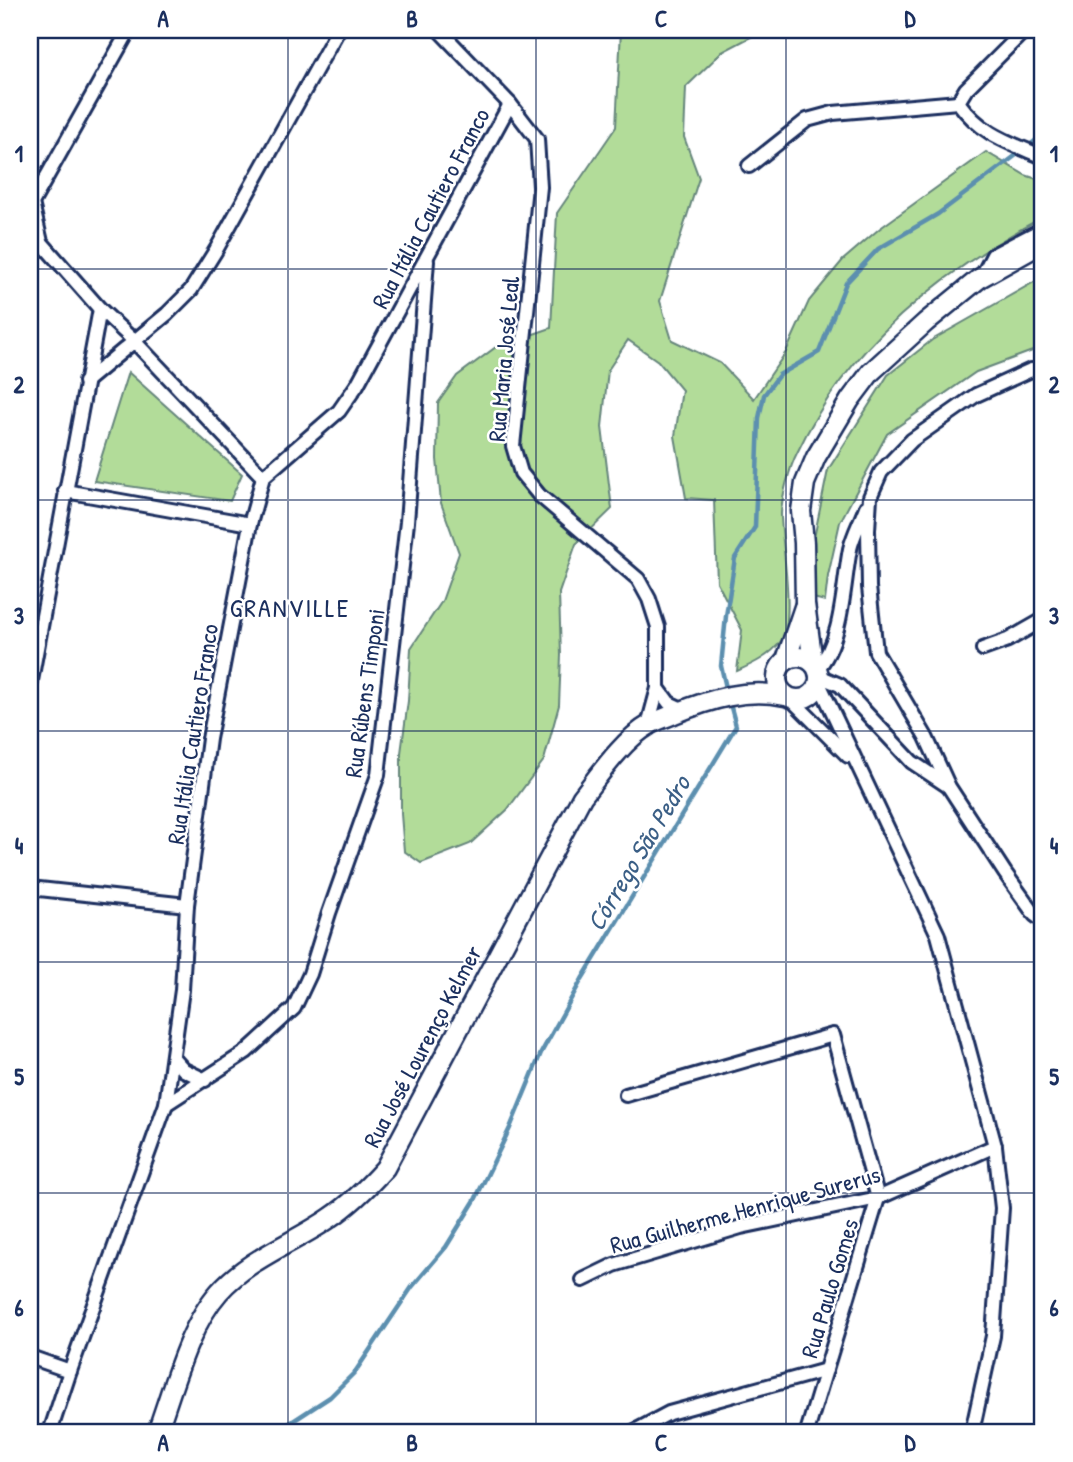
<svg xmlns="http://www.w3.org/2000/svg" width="1073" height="1462" font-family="'Patrick Hand',sans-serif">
<rect width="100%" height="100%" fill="#fff"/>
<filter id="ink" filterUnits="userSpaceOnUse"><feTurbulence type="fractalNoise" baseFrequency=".0143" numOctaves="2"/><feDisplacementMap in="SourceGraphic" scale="14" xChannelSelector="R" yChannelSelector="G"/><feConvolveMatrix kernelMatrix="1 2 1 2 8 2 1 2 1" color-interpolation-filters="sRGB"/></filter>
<g filter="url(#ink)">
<g fill="#b2dc99" stroke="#66867c" stroke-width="2">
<path d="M621 30H764L722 52 686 87 684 137 699 178 660 301 672 340 720 363 754 399 786 352 809 301 843 260 879 229 986 152 1025 175 1043 181V217C941 272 847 346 797 453 790 466 781 500 781 514 781 542 796 620 781 641 770 656 753 664 737 671L742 630 717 582 714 500 686 498 675 436 682 390 658 361 628 340 608 370 602 427 612 509 576 544 559 593 561 655 559 705 544 760 507 810 470 844 421 863 404 851 401 814V753L408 701 411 648 442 601 459 553 441 503 437 459 438 403 457 376 496 347 551 328 557 213 616 127Z"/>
<polygon points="1043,277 1043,347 976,372 887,434 840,522 828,576 825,601 813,598 813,543 828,470 888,375 932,340"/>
<polygon points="128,372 242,474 230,501 94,481"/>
</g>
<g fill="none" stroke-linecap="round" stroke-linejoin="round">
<g stroke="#5b8faf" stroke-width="4.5">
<polyline points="727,692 721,666 726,616 735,558 755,527 759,418 764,395 779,375 819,352 846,283 878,249 938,214 1043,135"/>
<polyline points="282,1432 287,1425 330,1397 355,1372 412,1287 446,1247 475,1200 510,1128 541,1053 582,979 736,726 729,700"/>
</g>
<g stroke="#1b2f5e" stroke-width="18">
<g id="street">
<polyline points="129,30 32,203 41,242 100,309 134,341 263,477"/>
<polyline points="439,30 510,104 537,139 540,187 513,446 521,473 539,495 638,579 649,599 658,627 658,688 648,725"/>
<path d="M958 102C982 135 1008 142 1043 157"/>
<polyline points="958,102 966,89 1025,30"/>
<polyline points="749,166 807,120 833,113 958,102"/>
<polyline points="982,276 993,255 1043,229"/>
<polyline points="1043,372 1031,370 976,395 912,440 881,472 870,497 868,530 869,587 876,652 926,737 949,787 1005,873 1035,915 1043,921"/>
<polyline points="85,382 167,314 191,290 216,250 338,30"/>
<polyline points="65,491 250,524"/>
<polyline points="983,649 1008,640 1043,620"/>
<path d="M817 669C843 641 843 585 850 549 853 535 861 521 866 507"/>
<polyline points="819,676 840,685 912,762 948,786"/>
<polyline points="819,683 938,935 995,1146 1002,1208 993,1336 972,1432"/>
<polyline points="30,686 100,309"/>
<polyline points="658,688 669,703 684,710"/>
<polyline points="790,698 848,756"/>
<polyline points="30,888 187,905"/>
<polyline points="174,1059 184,1070 205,1080"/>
<polyline points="626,1095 833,1035 878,1198 807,1432"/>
<polyline points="166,1104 246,1052 294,1008 310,974 329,913 378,775 407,522 427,261"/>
<polyline points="583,1280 614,1265 741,1227 878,1198 995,1146"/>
<polyline points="30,1357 70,1371"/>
<polyline points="50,1432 70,1371 166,1104 182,990 187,905 209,739 250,524 263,477 339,411 357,385 510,104"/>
<polyline points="633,1432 669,1413 826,1370"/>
</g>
</g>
<g stroke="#1b2f5e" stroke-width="23">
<g id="secondary">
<circle cx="798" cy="678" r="21"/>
<polyline points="786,660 804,607"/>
<polyline points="813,663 805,604 804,543 801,511 805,483 816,457 850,400 871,372 926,322 980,278 1043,243"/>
<path d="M157 1432C173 1388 188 1327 219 1292 249 1258 294 1243 330 1218 351 1204 368 1187 385 1168L582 797C600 774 623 740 649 725 656 720 666 718 674 714 710 699 746 688 785 696"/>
</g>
</g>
<use href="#street" stroke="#fff" stroke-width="12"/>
<use href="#secondary" stroke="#fff" stroke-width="18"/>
</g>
</g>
<path fill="none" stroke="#1b2f5e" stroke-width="2" stroke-opacity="0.55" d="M288 30V1432M536 30V1432M786 30V1432M30 269H1043M30 500H1043M30 731H1043M30 962H1043M30 1193H1043"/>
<g text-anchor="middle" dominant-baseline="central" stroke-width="5" stroke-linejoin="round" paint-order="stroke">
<g font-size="24" fill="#1b2f5e" stroke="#fff">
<text transform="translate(430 208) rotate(-62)">Rua Itália Cautiero Franco</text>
<text transform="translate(503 359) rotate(-85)">Rua Maria José Leal</text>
<text transform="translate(364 693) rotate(-82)">Rua Rúbens Timponi</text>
<text transform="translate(192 734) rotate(-81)">Rua Itália Cautiero Franco</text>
<text transform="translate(422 1046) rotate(-62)">Rua José Lourenço Kelmer</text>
<text transform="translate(745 1209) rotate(-15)">Rua Guilherme Henrique Surerus</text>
<text transform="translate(829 1288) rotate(-73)">Rua Paulo Gomes</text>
</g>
<g font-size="26" letter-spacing="2" fill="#1b2f5e" stroke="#fff">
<text x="290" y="607">GRANVILLE</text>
</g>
<g font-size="26" font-style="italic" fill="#3b5f86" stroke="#fff">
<text transform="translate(638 853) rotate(-59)">Córrego São Pedro</text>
</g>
</g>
<rect width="1073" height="1462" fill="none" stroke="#fff" stroke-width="77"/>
<rect x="38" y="38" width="996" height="1386" fill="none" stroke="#1b2f5e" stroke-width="2.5"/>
<g font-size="23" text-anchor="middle" font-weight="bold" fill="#1b2f5e">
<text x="163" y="27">A</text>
<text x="412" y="27">B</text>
<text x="661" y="27">C</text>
<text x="910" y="27">D</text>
<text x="19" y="162">1</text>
<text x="1054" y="162">1</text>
<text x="19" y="393">2</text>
<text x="1054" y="393">2</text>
<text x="19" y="624">3</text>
<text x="1054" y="624">3</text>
<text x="19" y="854">4</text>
<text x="1054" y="854">4</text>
<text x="19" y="1085">5</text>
<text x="1054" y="1085">5</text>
<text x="19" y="1316">6</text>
<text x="1054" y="1316">6</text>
<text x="163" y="1451">A</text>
<text x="412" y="1451">B</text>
<text x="661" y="1451">C</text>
<text x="910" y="1451">D</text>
</g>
</svg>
